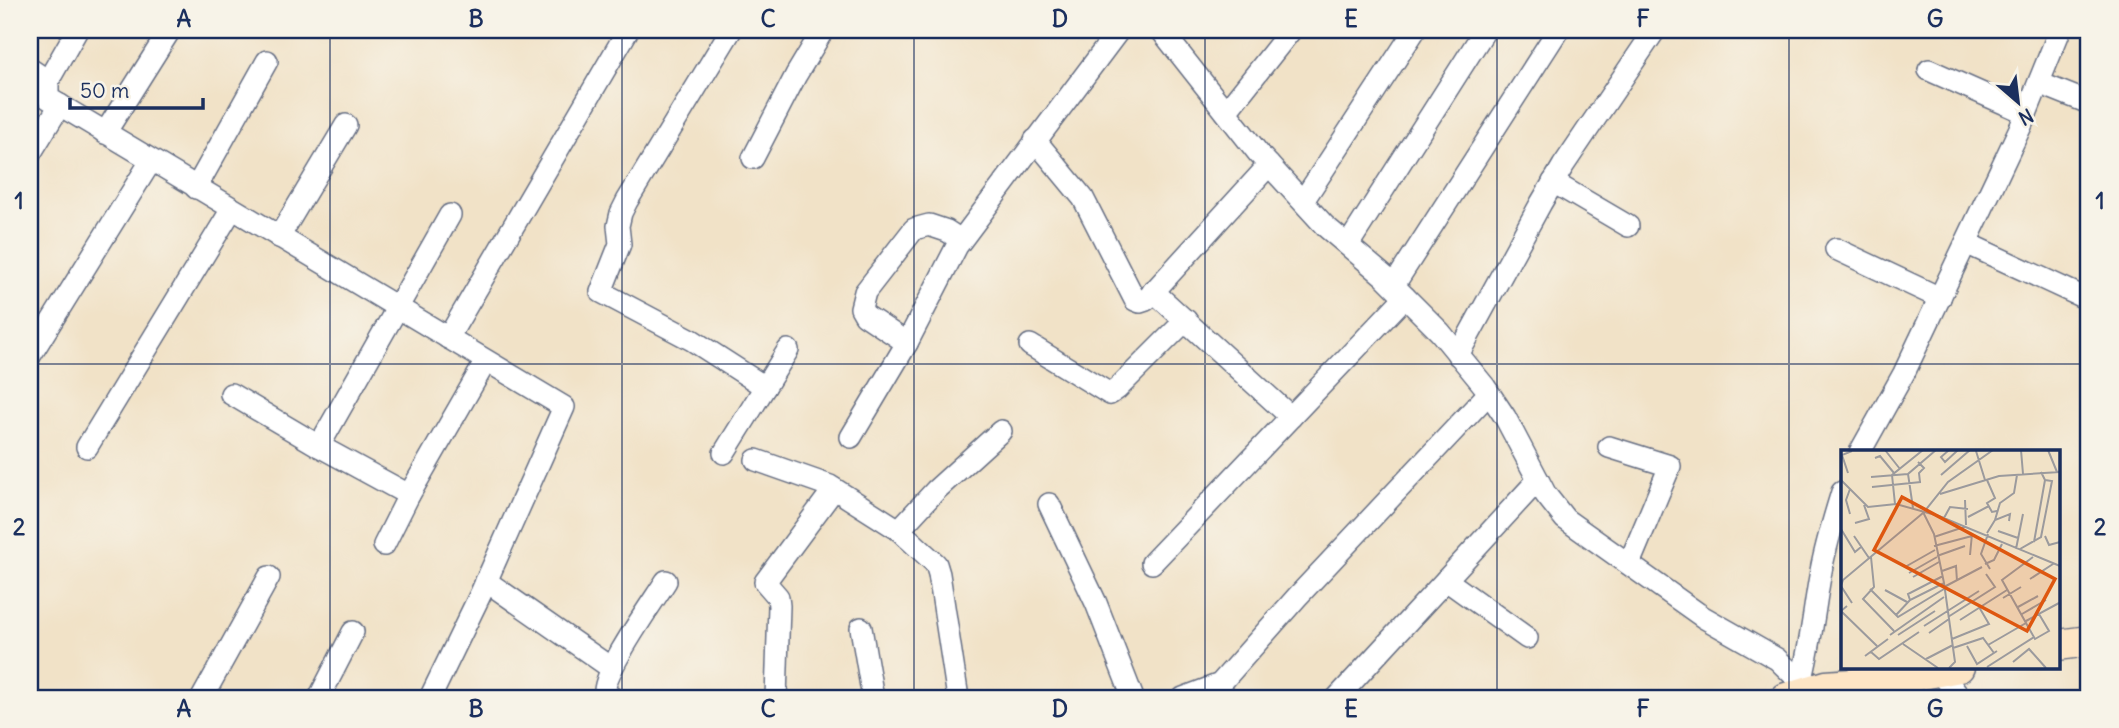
<svg xmlns="http://www.w3.org/2000/svg" width="2119" height="728" font-family="Delius,sans-serif">
<rect width="100%" height="100%" fill="#f7f3e8"/>
<filter id="ink" filterUnits="userSpaceOnUse"><feTurbulence type="fractalNoise" baseFrequency=".0143" numOctaves="2"/><feDisplacementMap in="SourceGraphic" scale="14" xChannelSelector="R" yChannelSelector="G"/><feConvolveMatrix kernelMatrix="1 2 1 2 8 2 1 2 1" color-interpolation-filters="sRGB"/></filter>
<filter id="wash" filterUnits="userSpaceOnUse"><feTurbulence type="fractalNoise" baseFrequency=".00686" numOctaves="4" result="noise"/><feDisplacementMap in="SourceGraphic" scale="28" xChannelSelector="R" yChannelSelector="G"/><feGaussianBlur stdDeviation="1.57" result="paint"/><feColorMatrix in="noise" values="0 0 0 0 0 0 0 0 0 0 0 0 0 0 0 0 0 1.4 0 .05"/><feComposite in="paint" operator="in"/></filter>
<g filter="url(#wash)">
<rect width="100%" height="100%" fill="#f1e2c7"/>
</g>
<g filter="url(#ink)">
<g fill="none" stroke-linecap="round" stroke-linejoin="round">
<g stroke="#666e83" stroke-width="24">
<g id="minor">
<polyline points="77,30 48,81 48,98 564,407 481,593 430,698"/>
<polyline points="731,30 627,201 621,213 618,226 620,244 601,292 692,340 765,387"/>
<polyline points="1161,30 1259,154 1325,226 1384,276 1440,332 1485,387 1505,417 1546,495 1565,519 1703,617 1777,659 1810,691"/>
<polyline points="30,69 48,81"/>
<polyline points="1929,70 2026,113"/>
<polyline points="2039,83 2089,103"/>
<polyline points="1226,112 1291,30"/>
<polyline points="105,133 170,30"/>
<polyline points="1035,140 1083,198 1135,300 1140,302 1146,300 1269,165"/>
<polyline points="30,154 60,105"/>
<polyline points="753,158 796,75 823,30"/>
<polyline points="1553,182 1628,226"/>
<polyline points="196,188 267,61"/>
<polyline points="1303,201 1415,30"/>
<polyline points="279,237 346,125"/>
<polyline points="1966,243 2089,300"/>
<polyline points="1348,245 1485,30"/>
<polyline points="1836,249 1940,298"/>
<polyline points="1394,285 1558,30"/>
<polyline points="1153,291 1291,417"/>
<polyline points="448,338 628,30"/>
<polyline points="907,343 865,315 861,308 865,292 914,229 929,225 947,231 961,240"/>
<polyline points="1030,345 1110,394 1117,389 1186,320"/>
<polyline points="1458,355 1541,203 1563,166 1655,30"/>
<polyline points="30,356 151,161"/>
<polyline points="231,394 319,446 409,495"/>
<polyline points="851,437 907,343 957,246 1119,30"/>
<polyline points="319,446 450,215"/>
<polyline points="87,447 232,209"/>
<polyline points="1609,447 1670,466 1629,564"/>
<polyline points="1860,452 1904,373 1997,177 2021,126 2060,30"/>
<polyline points="724,453 788,350"/>
<polyline points="756,460 830,486 899,530 936,564 939,574 958,698"/>
<polyline points="1049,504 1096,603 1133,698"/>
<polyline points="899,530 936,490 1001,431"/>
<polyline points="384,545 409,495 486,361"/>
<polyline points="1152,563 1405,297"/>
<polyline points="1446,580 1527,638"/>
<polyline points="486,581 611,668"/>
<polyline points="861,628 873,698"/>
<polyline points="1939,670 1960,698"/>
<path d="M1801 682C1811 645 1814 608 1821 571 1826 544 1834 518 1842 492"/>
<polyline points="202,698 269,577"/>
<polyline points="319,698 353,632"/>
<path d="M613 698 605 694C601 674 653 602 666 581"/>
<polyline points="776,698 779,606 778,597 765,582 834,489"/>
<polyline points="1183,698 1220,684 1297,597 1489,393"/>
<polyline points="1337,698 1538,480"/>
</g>
</g>
<g stroke="#666e83" stroke-width="33">
<g id="secondary">
<polyline points="2058,645 2089,641"/>
<polyline points="1786,698 1826,686 1882,682 1959,667"/>
</g>
</g>
<use href="#minor" stroke="#fff" stroke-width="21"/>
<use href="#secondary" stroke="#fde5c5" stroke-width="30"/>
</g>
</g>
<path fill="none" stroke="#1b2f5e" stroke-width="2" stroke-opacity="0.55" d="M330 30V698M622 30V698M914 30V698M1205 30V698M1497 30V698M1789 30V698M30 364H2089"/>
<g transform="translate(1841 450)">
<rect width="219" height="219" fill="#f1e2c7"/>
<path fill="none" stroke="#9b9a9d" stroke-width="2" d="M44 0 59 19M108 0 100 7 104 12 117 0M180 0 182 24M207 0 216 22M135 1 144 30M34 8 39 6 53 23M77 12 83 18 78 23 79 32M7 23 1 5 11 1M100 25 129 0M30 27 67 24M0 30 27 57 55 54 98 66 219 116M146 30 154 48 146 53 151 62 156 61M31 37 80 32M9 39 5 50 9 64M99 44 158 26 219 22M124 50 125 75M54 54 51 25 82 0M72 58 67 24 95 0M82 62 93 84 103 133 114 212 108 218M83 62 107 32 152 0M127 67 148 56M103 68 109 57 127 59M154 70 159 53 173 43 176 25M14 73 28 69 23 55M0 79 14 102 20 97M157 81 177 88M146 83 154 70 169 64 168 71M147 84 140 104 149 119M13 86 28 108M204 86 208 95 219 92M93 87 123 77M193 92 204 30M93 96 131 86M175 99 182 64M179 99 200 87 211 31 204 30 200 22M129 105 131 84M96 106 124 96M30 107 33 137 22 149 53 181M144 114 153 110 161 94M64 117 94 100M101 121 115 116 116 131M68 123 96 107M72 127 98 112M189 129 212 114M103 137 141 117M29 139 57 167 103 139M44 140 66 152M162 148 180 137M69 150 67 144 102 126M11 153 0 136 2 130 82 63M6 156 0 161 36 196M177 157 197 146M181 164 205 150M55 165 69 150 103 133M107 167 154 137 145 124M119 170 166 140M185 171 218 153M185 173 194 189 208 181 198 164M83 176 138 141M88 183 108 169M49 185 103 147M57 185 94 161M111 189 148 174 138 157M62 194 97 218M147 195 185 173 161 130 192 107M126 196 136 214 156 201M112 198 142 188 153 203M30 202 38 209 78 182M24 206 47 189M85 209 112 195M172 212 188 199 205 218M146 217 193 187"/>
<path fill="#de5710" fill-opacity="0.15" stroke="#de5710" stroke-width="3.5" d="M61 47 214 129 186 181 33 100Z"/>
<rect width="219" height="219" fill="none" stroke="#1b2f5e" stroke-width="3.5"/>
</g>
<rect width="2119" height="728" fill="none" stroke="#f7f3e8" stroke-width="77"/>
<g transform="translate(2018 102) rotate(152)" stroke="#f7f3e8" stroke-width="5" paint-order="stroke">
<path d="M0-5L12 26L0 18L-12 26Z" fill="#1b2f5e"/>
<text y="-10" font-size="19" font-weight="bold" text-anchor="middle" fill="#1b2f5e">N</text>
</g>
<path d="M70 98v10h133v-10" fill="none" stroke="#1b2f5e" stroke-width="3.5"/>
<text x="80" y="98" font-size="21" fill="#1b2f5e" stroke="#f7f3e8" stroke-width="5" paint-order="stroke">50 m</text>
<rect x="38" y="38" width="2042" height="652" fill="none" stroke="#1b2f5e" stroke-width="2.5"/>
<g font-size="23" text-anchor="middle" font-weight="bold" fill="#1b2f5e">
<text x="184" y="27">A</text>
<text x="476" y="27">B</text>
<text x="768" y="27">C</text>
<text x="1060" y="27">D</text>
<text x="1351" y="27">E</text>
<text x="1643" y="27">F</text>
<text x="1935" y="27">G</text>
<text x="19" y="209">1</text>
<text x="2100" y="209">1</text>
<text x="19" y="535">2</text>
<text x="2100" y="535">2</text>
<text x="184" y="717">A</text>
<text x="476" y="717">B</text>
<text x="768" y="717">C</text>
<text x="1060" y="717">D</text>
<text x="1351" y="717">E</text>
<text x="1643" y="717">F</text>
<text x="1935" y="717">G</text>
</g>
</svg>
